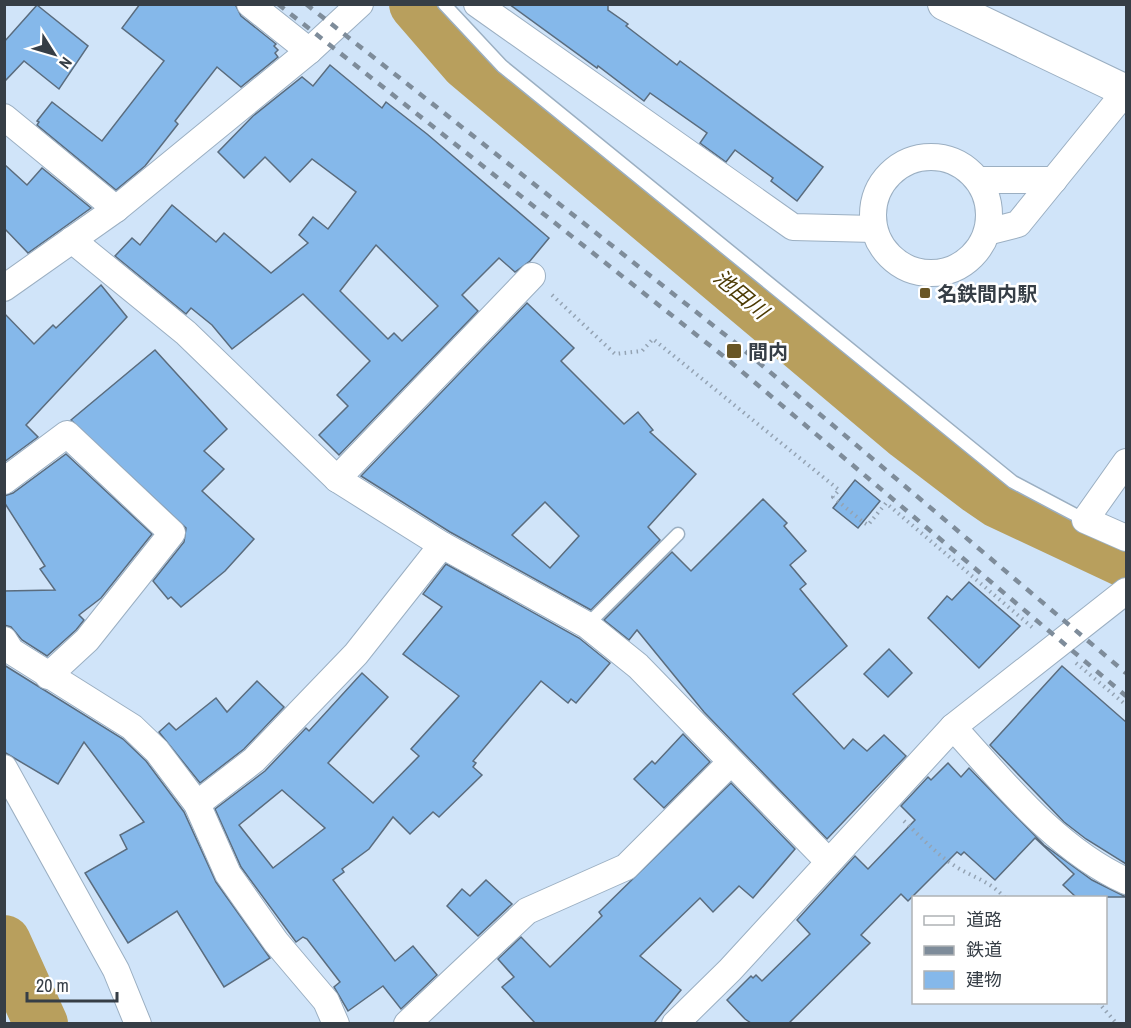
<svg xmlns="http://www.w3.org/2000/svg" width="1131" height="1028" font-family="'Archivo Narrow','Noto Sans JP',sans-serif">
<rect width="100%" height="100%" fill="#d0e4f9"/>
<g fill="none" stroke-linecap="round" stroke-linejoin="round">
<g stroke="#b89f5d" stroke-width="54">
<polyline points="416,4 467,63 907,433 979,488 998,501 1126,561"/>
<polyline points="4,942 41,1024"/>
</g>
</g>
<g fill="#85b8ea" stroke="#5a6c7e" stroke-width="1.5" fill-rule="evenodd">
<polygon points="140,4 235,4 241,16 276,44 274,46 278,50 275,53 278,57 241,87 217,67 175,121 178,124 145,166 116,190 37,125 39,122 37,121 52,102 102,141 164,61 122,28"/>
<polygon points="509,4 608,4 608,10 628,24 626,26 677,65 680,61 823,167 797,201 771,181 773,178 735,150 726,162 700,143 707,133 650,93 644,101 598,66 597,68"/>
<polygon points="37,5 88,46 59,89 24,61 4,82 4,42"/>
<path d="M330 65 382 108 386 102 427 134 549 238 530 261 515 272 499 258 462 295 478 311 339 455 319 435 348 406 337 395 370 361 303 294 232 349 212 325 191 308 186 314 115 256 132 238 140 245 172 205 216 242 224 233 271 273 308 243 299 235 313 217 328 229 356 192 312 159 290 182 265 157 244 178 218 152 253 116 302 77 313 86ZM376 245 438 306 402 341 394 333 388 339 340 291Z"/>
<polygon points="4,164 27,185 42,168 91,208 28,253 4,228"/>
<polygon points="101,285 127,317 26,425 38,437 4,462 4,313 34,344 53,325 56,328"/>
<path d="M527 303 574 348 561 361 624 424 638 412 653 430 650 432 696 474 648 527 660 540 591 610 450 532 361 476ZM545 502 579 536 550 568 512 535Z"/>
<polygon points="155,350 227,429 204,451 224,469 202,491 254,539 225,571 181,607 171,597 168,599 153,581 184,542 186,528 71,420"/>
<polygon points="66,454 152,534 101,598 79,615 84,620 76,630 47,656 22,640 11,627 4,625 4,591 55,590 40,569 45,566 4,502 4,496 13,493"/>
<polygon points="855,480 880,501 858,528 833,508"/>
<polygon points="763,499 787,523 784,526 806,551 790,565 806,584 800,589 847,646 793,694 844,749 853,739 867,751 884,735 906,756 827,839 704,712 637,630 629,640 604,620 672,552 691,571"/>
<path d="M446 564 579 638 610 663 576 703 571 699 568 703 541 681 473 761 476 763 473 767 482 775 439 817 433 812 410 834 393 817 369 849 342 869 344 872 333 880 395 961 413 946 437 975 401 1009 383 986 348 1011 334 987 340 982 307 939 303 937 296 942 241 867 215 809 265 771 306 728 309 731 362 673 388 697 328 763 373 803 419 756 411 749 459 696 403 654 442 607 423 594ZM282 790 325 828 273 868 239 825Z"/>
<polygon points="969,582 1020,626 979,668 928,618 947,596 952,600"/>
<polygon points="889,649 912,673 888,697 864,674"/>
<polygon points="4,665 123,739 146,761 184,812 216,882 270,958 224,987 177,911 128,943 85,873 127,849 120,835 144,822 84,742 58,784 4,752"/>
<polygon points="1062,666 1126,722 1126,864 1086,839 1064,822 990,745"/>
<polygon points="257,681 284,707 244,749 200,783 159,732 169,723 176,730 216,698 227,712"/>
<polygon points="683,734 710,762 664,808 634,779 652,761 655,764"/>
<polygon points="948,763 961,777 969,768 1044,845 1092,880 1126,897 1076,897 1063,885 1074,874 1035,838 995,880 964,852 961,855 957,852 908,901 901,894 861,935 870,943 789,1023 751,1023 745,1019 727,1000 751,976 753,978 756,975 762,981 810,934 797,920 855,856 868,869 915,820 901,806 928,777 931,780"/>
<polygon points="731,783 795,849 753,898 739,886 713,912 700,898 640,956 681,990 654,1023 535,1023 502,987 514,977 498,959 521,937 550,967 602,916 599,912"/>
<polygon points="486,880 512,904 478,936 447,906 462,889 470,896"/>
</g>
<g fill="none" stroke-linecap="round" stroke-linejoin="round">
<g stroke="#9bafc2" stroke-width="15">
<g id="service">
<polyline points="444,4 502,66 1013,482 1085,520"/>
<polyline points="587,625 678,534"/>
</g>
</g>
<g stroke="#9bafc2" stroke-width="28">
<g id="minor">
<polyline points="250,4 309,51"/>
<polyline points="477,4 793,227 874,229"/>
<polyline points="4,117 116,209"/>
<circle cx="931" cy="215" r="58"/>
<polyline points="978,180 1054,180"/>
<polyline points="987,232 1018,224 1126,91"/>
<polyline points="72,240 186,333 337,479 442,545 587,625 638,666 828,861"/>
<polyline points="4,288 116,209 309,51 360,4"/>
<polyline points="1126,462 1085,520 1126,538"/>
<polyline points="337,479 532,276"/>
<polyline points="4,481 67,434 172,533 87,640 48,676"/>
<polyline points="4,640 11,651 132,727 157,751 197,804 228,874 276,942 326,1001 336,1024"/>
<path d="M953 727C1004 783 1056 849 1126 881"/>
<polyline points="4,768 116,970 138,1024"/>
<polyline points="197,804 254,760 356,654 442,545"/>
<polyline points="407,1024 527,911 626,867 730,763"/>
<polyline points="675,1024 730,970 953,727 1126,591"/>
</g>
</g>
<g stroke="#9bafc2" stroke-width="34">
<polyline id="tertiary" points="944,4 1126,91"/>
</g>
<g stroke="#94a3b3" stroke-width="4" stroke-dasharray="1.5 4.5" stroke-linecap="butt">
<polyline points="552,295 615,354 642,351 653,339 839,490 833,497 863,522 868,525 886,503 1033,628"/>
<polyline points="1076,663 1126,705"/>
<path d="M904 821C921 837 937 855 958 868 975 878 991 882 1005 898"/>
<polyline points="1098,1002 1117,1024"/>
</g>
<use href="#service" stroke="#fff" stroke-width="12"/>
<use href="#minor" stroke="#fff" stroke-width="26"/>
<use href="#tertiary" stroke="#fff" stroke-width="32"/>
<g stroke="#7e8c9a" stroke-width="4.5" stroke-dasharray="8 8" stroke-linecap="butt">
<polyline points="278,4 727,359 1126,696"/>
<polyline points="306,4 738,345 1126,673"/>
</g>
</g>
<g fill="#695625" stroke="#fff" stroke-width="2">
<rect x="919" y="287" width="12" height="12" rx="3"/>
<rect x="726" y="343" width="16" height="16" rx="3"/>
</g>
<g text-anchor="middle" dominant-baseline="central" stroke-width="5" stroke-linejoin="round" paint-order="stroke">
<g font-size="20" font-weight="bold" fill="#363e46" stroke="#fff" text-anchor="start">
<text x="937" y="293">名鉄間内駅</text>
<text x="748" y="351">間内</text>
</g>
<g font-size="21" font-style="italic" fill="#4c3a02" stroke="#fff">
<text transform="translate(741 294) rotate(40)">池田川</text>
</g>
</g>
<rect width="1131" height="1028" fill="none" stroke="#363e46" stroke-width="12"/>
<rect x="912" y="896" width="195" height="108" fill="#ffffff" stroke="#afb2b5" stroke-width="1.5"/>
<rect x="924" y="916" width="30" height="9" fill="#ffffff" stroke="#afb2b5" stroke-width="1.5"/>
<text x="966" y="926" font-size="18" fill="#363e46">道路</text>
<rect x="924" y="946" width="30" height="9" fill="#7e8c9a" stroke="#afb2b5" stroke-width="1.5"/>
<text x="966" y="956" font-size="18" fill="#363e46">鉄道</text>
<rect x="924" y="971" width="30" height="18" fill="#85b8ea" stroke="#afb2b5" stroke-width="1.5"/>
<text x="966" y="986" font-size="18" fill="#363e46">建物</text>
<g transform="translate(54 54) rotate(127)" stroke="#ffffff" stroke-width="4.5" paint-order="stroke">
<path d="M0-4.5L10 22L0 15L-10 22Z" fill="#363e46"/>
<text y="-9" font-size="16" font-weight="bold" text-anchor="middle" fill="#363e46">N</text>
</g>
<path d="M27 992v9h90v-9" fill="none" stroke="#363e46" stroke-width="3"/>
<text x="36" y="992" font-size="18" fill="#363e46" stroke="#ffffff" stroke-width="4.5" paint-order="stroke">20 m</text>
</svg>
